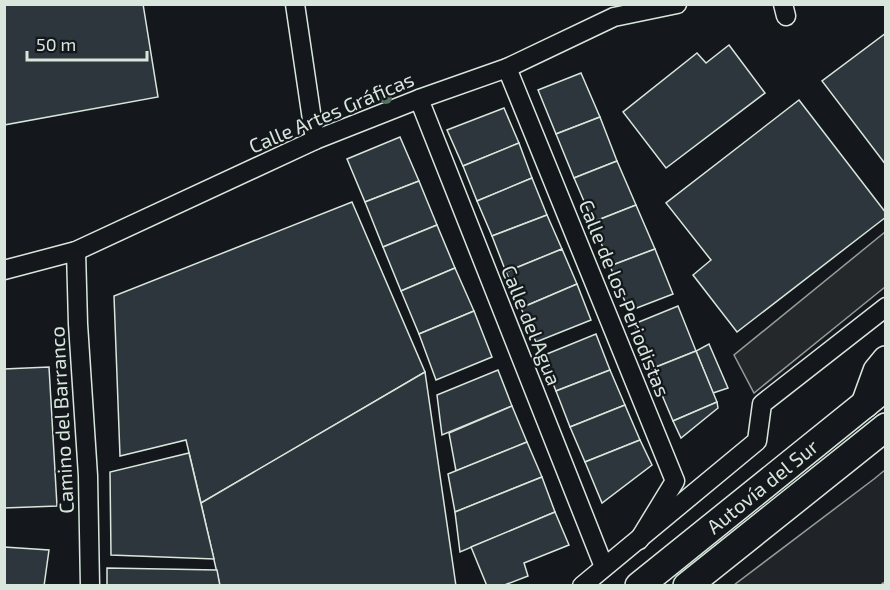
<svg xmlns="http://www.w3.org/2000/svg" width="890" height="590" font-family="'Exo 2',sans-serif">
<rect width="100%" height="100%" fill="#14181c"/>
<polygon fill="#202428" stroke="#939e99" stroke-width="1.5" points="885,470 885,585 734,585 874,479"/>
<polygon fill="#24282b" stroke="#939e99" stroke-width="1.5" points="885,232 885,287 754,393 734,355"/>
<g fill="#2c363c" stroke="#d8e6dc" stroke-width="1.5">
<polygon points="4,4 143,4 158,97 4,125"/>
<polygon points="886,33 886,165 822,81"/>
<polygon points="729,45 765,93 666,168 623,112 697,53 706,63"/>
<polygon points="581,73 600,117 556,134 538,90"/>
<polygon points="799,100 886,213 886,217 737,332 693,275 711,260 666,203"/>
<polygon points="504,108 519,143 463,166 447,130"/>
<polygon points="600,117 617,161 574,178 556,134"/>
<polygon points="400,137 419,181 365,202 347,159"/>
<polygon points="519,143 532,178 477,201 463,166"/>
<polygon points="617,161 636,205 593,222 574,178"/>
<polygon points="532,178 547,215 492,236 477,201"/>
<polygon points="419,181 437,225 383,247 365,202"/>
<polygon points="352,202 425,372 201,503 186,440 120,456 114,296"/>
<polygon points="636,205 655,249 610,266 593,222"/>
<polygon points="547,215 562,249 506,272 492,236"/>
<polygon points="437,225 455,268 401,291 383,247"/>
<polygon points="562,249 577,284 521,308 506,272"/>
<polygon points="655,249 673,294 629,311 610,266"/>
<polygon points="455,268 474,311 419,334 401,291"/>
<polygon points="577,284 591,320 536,342 521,308"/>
<polygon points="678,306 696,351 651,369 634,324"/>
<polygon points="474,311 492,357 436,380 419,334"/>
<polygon points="596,334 610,370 556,391 542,356"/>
<polygon points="709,344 728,388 713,393 696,351"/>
<polygon points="696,351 717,402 673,421 651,369"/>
<polygon points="49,367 57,506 4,508 4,369"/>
<polygon points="498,370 512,406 442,435 437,395"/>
<polygon points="610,370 625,405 570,427 556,391"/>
<polygon points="425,372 456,586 220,586 201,503"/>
<polygon points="717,402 718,408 681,438 673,421"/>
<polygon points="625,405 640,440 585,462 570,427"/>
<polygon points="512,406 527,442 456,471 449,433"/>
<polygon points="640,440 652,465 602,503 585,462"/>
<polygon points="527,442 542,477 455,512 448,474"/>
<polygon points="189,453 214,559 111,555 110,472"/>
<polygon points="542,477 555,512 460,552 455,512"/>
<polygon points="555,512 569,545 524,563 528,576 502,586 487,586 471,547"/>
<polygon points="4,547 49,550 44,586 4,586"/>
<polygon points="107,568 217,570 220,586 107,586"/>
</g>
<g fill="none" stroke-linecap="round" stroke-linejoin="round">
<g stroke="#d8e6dc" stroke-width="21">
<g id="minor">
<polyline points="295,4 315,140"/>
<polyline points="783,4 786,16"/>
<polyline points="507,68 675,481 639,540"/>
<polyline points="419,99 604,567"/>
<polyline points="76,251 78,324 88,476 90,586"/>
<polyline points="4,270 76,251 315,140 419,99 507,68 614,17 677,4"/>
<polyline points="582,586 757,441 762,404 886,307"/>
</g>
</g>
<g stroke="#d8e6dc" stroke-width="30">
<g id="highway">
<polyline points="865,404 877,371 886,360"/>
<polyline points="639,586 886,387"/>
<polyline points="687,586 886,427"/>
</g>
</g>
<polyline stroke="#9da8a2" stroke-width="3" stroke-dasharray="4.5 3" stroke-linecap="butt" points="881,586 886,581"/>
<use href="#minor" stroke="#14181c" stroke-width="18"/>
<use href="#highway" stroke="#14181c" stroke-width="27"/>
</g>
<circle fill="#55745f" cx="386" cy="98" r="6"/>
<g text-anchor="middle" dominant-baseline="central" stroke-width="4.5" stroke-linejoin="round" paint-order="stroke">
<g font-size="20" fill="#d8e6dc" stroke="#14181c">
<text transform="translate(331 112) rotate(-23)">Calle Artes Gráficas</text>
<text transform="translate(625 298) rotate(68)">Calle de los Periodistas</text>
<text transform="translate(532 325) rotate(68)">Calle del Agua</text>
<text transform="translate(61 420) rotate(-93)">Camino del Barranco</text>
<text transform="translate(762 486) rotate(-39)">Autovía del Sur</text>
</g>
</g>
<rect width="890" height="590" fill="none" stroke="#d8e6dc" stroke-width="12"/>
<path d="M27 51v9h120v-9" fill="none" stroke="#d8e6dc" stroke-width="3"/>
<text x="36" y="51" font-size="18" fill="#d8e6dc" stroke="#14181c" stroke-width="4.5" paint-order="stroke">50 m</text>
</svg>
